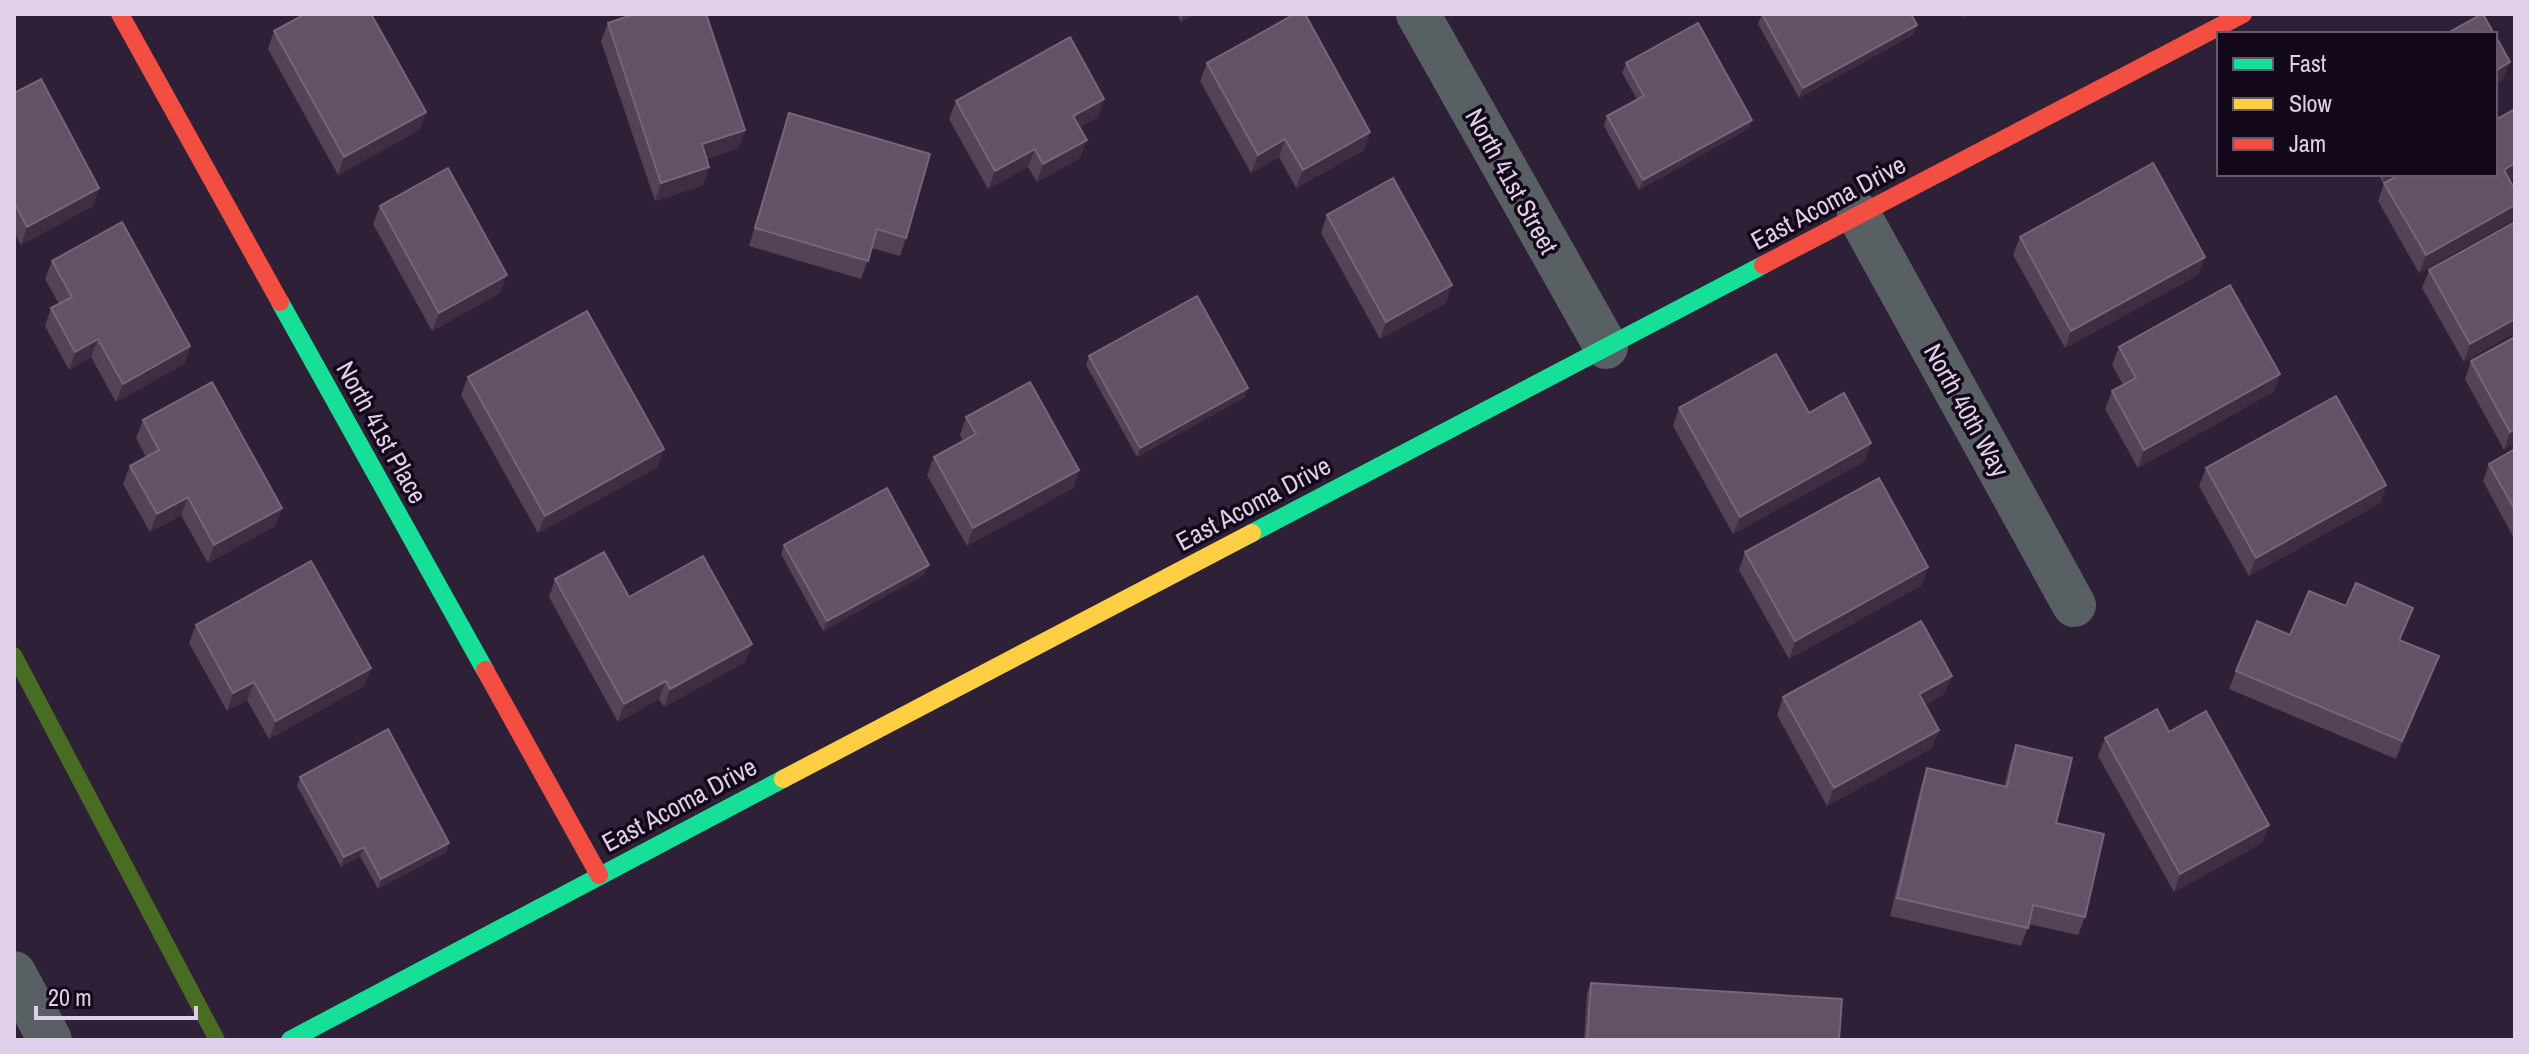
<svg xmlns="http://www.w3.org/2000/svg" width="2529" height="1054" font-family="'Archivo Narrow',sans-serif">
<rect width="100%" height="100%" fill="#2e2036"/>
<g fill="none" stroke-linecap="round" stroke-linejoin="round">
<polyline stroke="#476c22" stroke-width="16" points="14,655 217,1040"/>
<g stroke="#596063" stroke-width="44">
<polyline points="1418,14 1606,347"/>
<polyline points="1859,215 2074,605"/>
<polyline points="14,973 50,1040"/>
</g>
<g stroke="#16e098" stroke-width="18">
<polyline points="280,302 485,670"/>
<polyline points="1252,533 1763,265"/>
<polyline points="290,1040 783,779"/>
</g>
<polyline stroke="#ffcf43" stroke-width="18" points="783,779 1252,533"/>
<g stroke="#f24e42" stroke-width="18">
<polyline points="120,14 280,302"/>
<polyline points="1763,265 2243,14"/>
<polyline points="485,670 599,875"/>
</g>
</g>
<g fill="#544257">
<polygon points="1177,14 1195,14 1181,22"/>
<polygon points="1762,14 1914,34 1799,98 1758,24"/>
<polygon points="608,23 745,130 738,148 707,159 709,167 703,185 655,201 601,41"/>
<polygon points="274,31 426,112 419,130 338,175 268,49"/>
<polygon points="1207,63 1370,132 1364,150 1296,188 1279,157 1251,173 1200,81"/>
<polygon points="1626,63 1752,120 1748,129 1639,190 1604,126 1607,116 1637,99 1622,73"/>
<polygon points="14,93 99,188 93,206 21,245 14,232"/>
<polygon points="956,101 1098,117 1079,127 1080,158 1037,182 1028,167 988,189 949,119"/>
<polygon points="789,113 906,238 900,256 872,248 861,279 749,246"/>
<polygon points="2378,174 2400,174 2383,183"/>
<polygon points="2510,181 2515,219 2419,273 2378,201 2384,183"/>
<polygon points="380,206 500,293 432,331 373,224"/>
<polygon points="1327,215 1446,303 1380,339 1321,233"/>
<polygon points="2515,222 2464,362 2422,288 2429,270"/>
<polygon points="2020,237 2205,257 2198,275 2065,348 2013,255"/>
<polygon points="52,261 190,346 184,364 116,402 91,357 69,370 45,326 51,308 59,304 45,279"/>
<polygon points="2515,337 2515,443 2504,450 2465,379 2471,361"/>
<polygon points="2119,347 2280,374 2273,392 2138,468 2105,409 2112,391 2123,385 2112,365"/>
<polygon points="1089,356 1245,397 1137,457 1086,365"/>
<polygon points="468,377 658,467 538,533 461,395"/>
<polygon points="1679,408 1809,413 1865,461 1733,534 1673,426"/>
<polygon points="966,417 1079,470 1073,488 967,546 927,475 934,457 963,441 960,435"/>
<polygon points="143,420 282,508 275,526 208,563 181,515 150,532 123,484 130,466 146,457 136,438"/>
<polygon points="2515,449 2515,540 2483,481 2489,464"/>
<polygon points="2206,468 2386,485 2380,503 2249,576 2199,486"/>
<polygon points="784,545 925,574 823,631 781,554"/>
<polygon points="1745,552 1928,567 1922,585 1789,659 1739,570"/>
<polygon points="555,579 629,597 745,662 664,707 659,699 618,722 549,597"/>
<polygon points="2346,606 2413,608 2400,640 2439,656 2396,759 2229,689 2236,671 2290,635"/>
<polygon points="196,625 371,668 364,686 269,739 247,700 227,711 189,643"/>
<polygon points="1945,693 1925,705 1939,730 1932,748 1827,806 1777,715 1783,697"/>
<polygon points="2169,732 2269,825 2262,843 2174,892 2098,756 2105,738"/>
<polygon points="2016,745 2056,823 2085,917 2078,935 2029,924 2021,946 1890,916 1921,786 1927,768 2004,786 2010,763"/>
<polygon points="300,777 449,843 446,852 378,889 360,856 341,867 297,786"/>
<polygon points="1591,983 1839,1040 1584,1040 1587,993"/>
</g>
<g fill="#3f2e43">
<polygon points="1184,14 1195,14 1181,22"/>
<polygon points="1964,14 1972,14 1962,20"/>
<polygon points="1917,25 1914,34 1799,98 1803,88"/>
<polygon points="2510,62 2503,80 2495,85 2495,71"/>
<polygon points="1104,99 1098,117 1067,134 1073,116"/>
<polygon points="426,112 419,130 338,175 344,157"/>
<polygon points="1752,120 1748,129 1639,190 1643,180"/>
<polygon points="745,130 738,148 696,162 702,144"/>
<polygon points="1370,132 1364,150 1296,188 1303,170"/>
<polygon points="1285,139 1279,157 1251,173 1258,155"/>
<polygon points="1087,140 1080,158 1037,182 1043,164"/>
<polygon points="1035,149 1028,167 988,189 995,171"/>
<polygon points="2515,163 2515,178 2497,188 2504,170"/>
<polygon points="709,167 703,185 655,201 661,183"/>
<polygon points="2386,174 2400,174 2383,183"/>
<polygon points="99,188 93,206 21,245 27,227"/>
<polygon points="2515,205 2515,219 2419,273 2426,255"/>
<polygon points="2205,257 2198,275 2065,348 2071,331"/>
<polygon points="507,275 500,293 432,331 439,313"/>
<polygon points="1452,285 1446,303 1380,339 1386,322"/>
<polygon points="2515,319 2515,333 2464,362 2470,344"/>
<polygon points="98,339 91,357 69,370 75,352"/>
<polygon points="190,346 184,364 116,402 123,384"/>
<polygon points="2280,374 2273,392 2138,468 2144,450"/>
<polygon points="1248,388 1245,397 1137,457 1140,448"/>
<polygon points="2515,429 2515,443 2504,450 2510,432"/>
<polygon points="1871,443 1865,461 1733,534 1740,517"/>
<polygon points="664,449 658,467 538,533 545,516"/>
<polygon points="1079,470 1073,488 967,546 973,528"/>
<polygon points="2386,485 2380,503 2249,576 2256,558"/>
<polygon points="188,497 181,515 150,532 157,514"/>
<polygon points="282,508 275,526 208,563 214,545"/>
<polygon points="929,565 925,574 823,631 827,621"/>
<polygon points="1928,567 1922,585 1789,659 1795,641"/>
<polygon points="752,644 745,662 664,707 670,689"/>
<polygon points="2439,656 2432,674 2396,759 2402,741"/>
<polygon points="371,668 364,686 269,739 276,721"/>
<polygon points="1952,676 1945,693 1912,712 1919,694"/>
<polygon points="666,681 659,699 618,722 624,704"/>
<polygon points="254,682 247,700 227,711 233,693"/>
<polygon points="1939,730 1932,748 1827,806 1834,788"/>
<polygon points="2269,825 2262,843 2174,892 2180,874"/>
<polygon points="449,843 446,852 378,889 381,879"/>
<polygon points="364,847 360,856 341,867 344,857"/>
</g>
<g fill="#635167" stroke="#77657b" stroke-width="2">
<polygon points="305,14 371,14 426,112 344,157 274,31"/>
<polygon points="635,14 706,14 745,130 702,144 709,167 661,183 608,23"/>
<polygon points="1295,14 1305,14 1370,132 1303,170 1285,139 1258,155 1207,63"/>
<polygon points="1762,14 1911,14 1917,25 1803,88"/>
<polygon points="2483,14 2494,34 2446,34 2482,14"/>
<polygon points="1698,23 1752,120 1643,180 1607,116 1644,96 1626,63"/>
<polygon points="2495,35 2510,62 2495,71"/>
<polygon points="1070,37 1104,99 1073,116 1087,140 1043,164 1035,149 995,171 956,101"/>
<polygon points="41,79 99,188 27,227 14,202 14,93"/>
<polygon points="2515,109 2515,163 2504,170 2515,190 2515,205 2426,255 2384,183 2401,174 2495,174 2495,120"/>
<polygon points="789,113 930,154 906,238 877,229 868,261 755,228"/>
<polygon points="2153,163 2205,257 2071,331 2020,237"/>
<polygon points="448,168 507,275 439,313 380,206"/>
<polygon points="1393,178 1452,285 1386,322 1327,215"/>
<polygon points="122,222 190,346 123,384 98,339 75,352 51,308 72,297 52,261"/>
<polygon points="2515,222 2515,319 2470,344 2429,270"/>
<polygon points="2230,285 2280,374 2144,450 2112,391 2136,378 2119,347"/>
<polygon points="1197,296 1248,388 1140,448 1089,356"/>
<polygon points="587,311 664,449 545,516 468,377"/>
<polygon points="2515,337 2515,429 2510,432 2471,361"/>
<polygon points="1776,354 1809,413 1844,393 1871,443 1740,517 1679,408"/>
<polygon points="212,382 282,508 214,545 188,497 157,514 130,466 159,450 143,420"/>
<polygon points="1030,382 1079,470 973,528 934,457 976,434 966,417"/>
<polygon points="2336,396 2386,485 2256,558 2206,468"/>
<polygon points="2515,449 2515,510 2489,464"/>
<polygon points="1879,478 1928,567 1795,641 1745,552"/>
<polygon points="887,488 929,565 827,621 784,545"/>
<polygon points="604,552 629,597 703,556 752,644 670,689 666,681 624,704 555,579"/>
<polygon points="311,561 371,668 276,721 254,682 233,693 196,625"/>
<polygon points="2356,583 2413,608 2399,640 2439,656 2402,741 2236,671 2257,621 2290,635 2309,591 2346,606"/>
<polygon points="1921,621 1952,676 1919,694 1939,730 1834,788 1783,697"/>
<polygon points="2157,709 2169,732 2206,711 2269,825 2180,874 2105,738"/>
<polygon points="388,729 449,843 381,879 364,847 344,857 300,777"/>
<polygon points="2016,745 2072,758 2056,823 2104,834 2085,917 2033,905 2028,928 1897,898 1927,768 2007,787"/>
<polygon points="1591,983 1842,999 1839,1040 1587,1040"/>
</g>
<g text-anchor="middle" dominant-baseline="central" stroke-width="7" stroke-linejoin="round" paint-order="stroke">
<g font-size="26" fill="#dfcfe9" stroke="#130819">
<text transform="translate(1512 181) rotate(61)">North 41st Street</text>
<text transform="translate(1828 202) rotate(-28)">East Acoma Drive</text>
<text transform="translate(1967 410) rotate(61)">North 40th Way</text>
<text transform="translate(382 432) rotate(61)">North 41st Place</text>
<text transform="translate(1253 503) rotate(-28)">East Acoma Drive</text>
<text transform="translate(679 804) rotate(-28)">East Acoma Drive</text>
</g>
</g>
<rect width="2529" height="1054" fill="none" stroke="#dfcfe9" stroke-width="32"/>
<rect x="2217" y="32" width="280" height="144" fill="#130819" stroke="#65586c" stroke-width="2"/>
<rect x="2233" y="58" width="40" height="12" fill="#16e098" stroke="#65586c" stroke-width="2"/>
<text x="2289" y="72" font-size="24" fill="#dfcfe9">Fast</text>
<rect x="2233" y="98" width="40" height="12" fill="#ffcf43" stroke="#65586c" stroke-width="2"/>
<text x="2289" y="112" font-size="24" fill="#dfcfe9">Slow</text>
<rect x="2233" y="138" width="40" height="12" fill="#f24e42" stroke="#65586c" stroke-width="2"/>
<text x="2289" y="152" font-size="24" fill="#dfcfe9">Jam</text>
<path d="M36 1006v12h160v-12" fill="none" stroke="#dfcfe9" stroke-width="4"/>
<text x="48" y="1006" font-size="24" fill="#dfcfe9" stroke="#130819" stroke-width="6" paint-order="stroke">20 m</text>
</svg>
